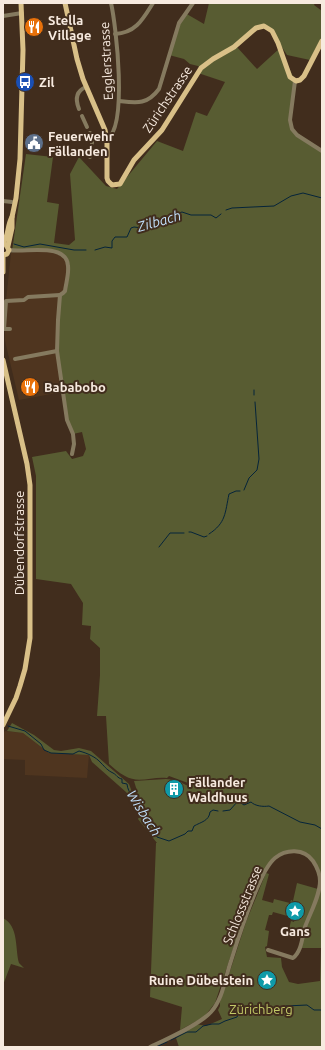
<svg xmlns="http://www.w3.org/2000/svg" width="325" height="1050" font-family="Ubuntu,sans-serif">
<rect width="100%" height="100%" fill="#412d1d"/>
<g fill="#4f351f">
<polygon points="28,250 52,250 67,261 62,392 19,400 5,341 5,310 11,253"/>
<polygon points="5,731 23,733 49,753 89,755 87,778 25,775 25,760 3,759 3,734"/>
</g>
<g fill="#585c32" fill-rule="evenodd">
<path d="M209 3H315L314 5 322 11V39L310 60 287 55 274 35 261 26 236 46 257 69 280 48 295 81 292 112V129L322 151V1047H179L176 1038 196 1024 206 1026 222 1019 218 1010 220 1006V1002L246 922 266 873 269 874 262 900 273 903 274 899 290 903 291 900 293 901 297 883 318 889 320 880 311 858 297 851 281 854 269 864 235 943 215 1003 204 1017 180 1030 182 1007 150 997 156 843H157L138 819 142 812 126 792 92 762 89 755 49 753 23 733 7 731 12 723 34 735 54 750 61 751 79 748 91 751 129 784 132 792 137 791 134 781 166 779 176 780 188 786V783L169 776 167 778C153 776 138 784 125 776 119 773 114 768 109 764L106 716H97L100 675V648L90 639 91 626 82 625 83 603 71 584 36 579V476L32 457 66 451 72 459 83 456 86 449 82 432 73 434 67 420 57 351 60 295 65 291 67 261 59 252 12 251 26 154 53 157 47 202 59 204 54 243 69 245 75 240 70 174 79 157 106 186 117 189 157 141 183 151 196 112 207 116 225 82 198 73 201 68 198 66 190 64 184 59 169 55 173 41 185 13 204 24ZM273 912 295 918 294 922 291 921 289 929 304 933 301 948H321L320 981 298 984 289 982 282 967 281 958 267 957 265 947 267 946 269 931 265 930 269 915H272Z"/>
<path d="M3 918C19 926 15 949 19 963L24 968 11 964 3 985Z"/>
</g>
<g fill="none" stroke-linecap="round" stroke-linejoin="round">
<g stroke="#05243a" stroke-width="1">
<polyline points="226,210 232,208 274,206 291,196 303,193 322,198"/>
<polyline points="14,244 24,247 40,244 74,250 86,250"/>
<polyline points="95,250 105,247 112,248 112,241 115,237 127,237 131,228 134,227 142,228 161,219 166,218 172,215 182,212 191,215 211,215 216,218 221,214"/>
<polyline points="254,395 254,390"/>
<polyline points="244,490 249,478 257,470 259,459 255,402"/>
<polyline points="189,532 191,532 204,537 207,536"/>
<path d="M209 534C226 523 225 513 229 494L236 491H240"/>
<polyline points="159,547 170,533 184,533"/>
<path d="M8 726 25 731 41 744 44 750 51 753 73 754 79 751C87 753 96 757 101 763 106 768 107 770 113 773 117 775 117 778 122 779V783L127 784C128 793 134 799 142 803L145 817 157 828 155 833 157 837 169 841 185 834 188 831H192L194 826C201 822 209 821 210 812L213 810 218 811"/>
<path d="M223 811 230 810 238 801 244 805 251 802C255 806 263 807 269 806L300 822 315 825 322 829"/>
<polyline points="171,1040 187,1032 196,1032 203,1026 212,1024 219,1024 225,1021 237,1017 241,1009 250,1009 259,1013 280,1011 286,1006 307,1005 314,1010 322,1010"/>
<polyline points="156,1047 167,1042"/>
</g>
<g stroke="#857a5f" stroke-width="4">
<polyline points="3,16 22,13"/>
<path d="M115 34C136 33 143 19 153 3"/>
<polyline points="295,81 290,120 292,129 297,135 322,151"/>
<path d="M119 101C137 103 147 105 159 89L179 23 193 3"/>
<path d="M79 109C75 99 76 91 86 87"/>
<polyline points="82,116 87,127"/>
<polyline points="90,133 92,139 92,143"/>
<path d="M107 139C128 127 116 25 111 3"/>
<polyline points="90,157 91,150"/>
<polyline points="3,201 12,202"/>
<path d="M9 250C25 253 67 242 68 266 69 274 66 283 65 291L63 293 60 295 58 320 57 351 67 420 73 434 74 444 72 454"/>
<polyline points="10,329 4,329 6,301 24,300 28,297 60,295"/>
<polyline points="15,359 57,351"/>
<path d="M150 1047C167 1039 199 1025 211 1012 223 999 225 978 231 961 240 932 250 901 264 873 267 868 270 862 275 858 286 849 304 848 313 861 317 867 320 874 320 881 320 896 310 913 305 927 302 937 302 951 293 958L268 950"/>
</g>
<g stroke="#d9c088" stroke-width="5">
<polyline points="65,3 77,59 83,79 105,130 107,139 107,178 108,181 112,185 120,184 134,160 162,130 201,68 213,59 234,47 256,28 264,26 272,31 278,43 290,77 296,81 300,80 304,76 322,41"/>
<path d="M3 243C9 236 7 225 12 217"/>
<polyline points="8,246 12,228 12,217 16,198 20,159 23,50 21,3"/>
<polyline points="3,255 7,254 9,250 6,245"/>
<polyline points="3,272 3,255"/>
<polyline points="3,360 27,464 30,485 30,638 25,669 20,686 16,698 3,725"/>
</g>
</g>
<defs>
<g id="restaurant-disc" transform="scale(1)"><circle r="9.5" fill="#e8710a" stroke="#412d1d"/><path d="M-5-6h1v4h1v-4h1v4h1v-4h1v5L-1.5 .5V6h-2V.5L-5-1ZM5-6V6H3V1.5H1.5Q1.5-4 5-6Z" fill="#fff"/></g>
<g id="bus-disc" transform="scale(1)"><circle r="9.5" fill="#1a4fb4" stroke="#412d1d"/><path d="M-5-6H5V4H4V6H2V4H-2V6H-4V4H-5ZM-3.5-4V0h7V-4ZM-3.5 1.2v1.5H-2V1.2ZM2 1.2v1.5H3.5V1.2Z" fill="#fff"/></g>
<g id="civic-disc" transform="scale(1)"><circle r="9.5" fill="#5c6f8a" stroke="#412d1d"/><path d="M-.6-6.5H3V-4.5H.6V-3L4-1V1h2V6H-6V1h2V-1L-.6-3ZM-1.2 2.5V6h2.4V2.5Z" fill="#fff"/></g>
<g id="building-disc" transform="scale(1)"><circle r="9.5" fill="#0f9aa8" stroke="#412d1d"/><path d="M-4-6H4V6H1V3H-1V6H-4ZM-2.5-4.3h1.7v1.8h-1.7ZM.8-4.3h1.7v1.8H.8ZM-2.5-1h1.7V.8h-1.7ZM.8-1h1.7V.8H.8Z" fill="#fff"/></g>
<g id="sight-disc" transform="scale(1)"><circle r="9.5" fill="#0f9aa8" stroke="#412d1d"/><path d="M0-6L1.8-2.2L6-1.7L2.9 1.2L3.7 5.4L0 3.3L-3.7 5.4L-2.9 1.2L-6-1.7L-1.8-2.2Z" fill="#fff"/></g>
</defs>
<g fill-rule="evenodd">
<use href="#restaurant-disc" x="34" y="27"/>
<use href="#bus-disc" x="25" y="82"/>
<use href="#civic-disc" x="34" y="143"/>
<use href="#restaurant-disc" x="30" y="387"/>
<use href="#building-disc" x="174" y="789"/>
<use href="#sight-disc" x="295" y="911"/>
<use href="#sight-disc" x="267" y="980"/>
</g>
<g text-anchor="middle" dominant-baseline="central" stroke-width="4" stroke-linejoin="round" paint-order="stroke">
<g font-size="13" font-weight="bold" fill="#f7eadf" stroke="#412d1d" text-anchor="start">
<text x="48" y="20">Stella<tspan x="48" dy="15">Village</tspan></text>
<text x="39" y="82">Zil</text>
<text x="48" y="136">Feuerwehr<tspan x="48" dy="15">Fällanden</tspan></text>
<text x="44" y="387">Bababobo</text>
<text x="188" y="782">Fällander<tspan x="188" dy="15">Waldhuus</tspan></text>
<text x="295" y="931" text-anchor="middle">Gans</text>
<text x="253" y="980" text-anchor="end">Ruine Dübelstein</text>
</g>
<g font-size="13" fill="#f7eadf" stroke="#412d1d">
<text transform="translate(106 61) rotate(-93)">Egglerstrasse</text>
<text transform="translate(167 99) rotate(-56)">Zürichstrasse</text>
<text transform="translate(19 543) rotate(-90)">Dübendorfstrasse</text>
<text transform="translate(242 905) rotate(-68)">Schlossstrasse</text>
</g>
<g font-size="13" fill="#c1c867" stroke="#412d1d">
<text x="261" y="1009">Zürichberg</text>
</g>
<g font-size="14" font-style="italic" fill="#c1dffa" stroke="#412d1d">
<text transform="translate(159 221) rotate(-16)">Zilbach</text>
<text transform="translate(144 813) rotate(58)">Wisbach</text>
</g>
</g>
<rect width="325" height="1050" fill="none" stroke="#f7eadf" stroke-width="8"/>
</svg>
